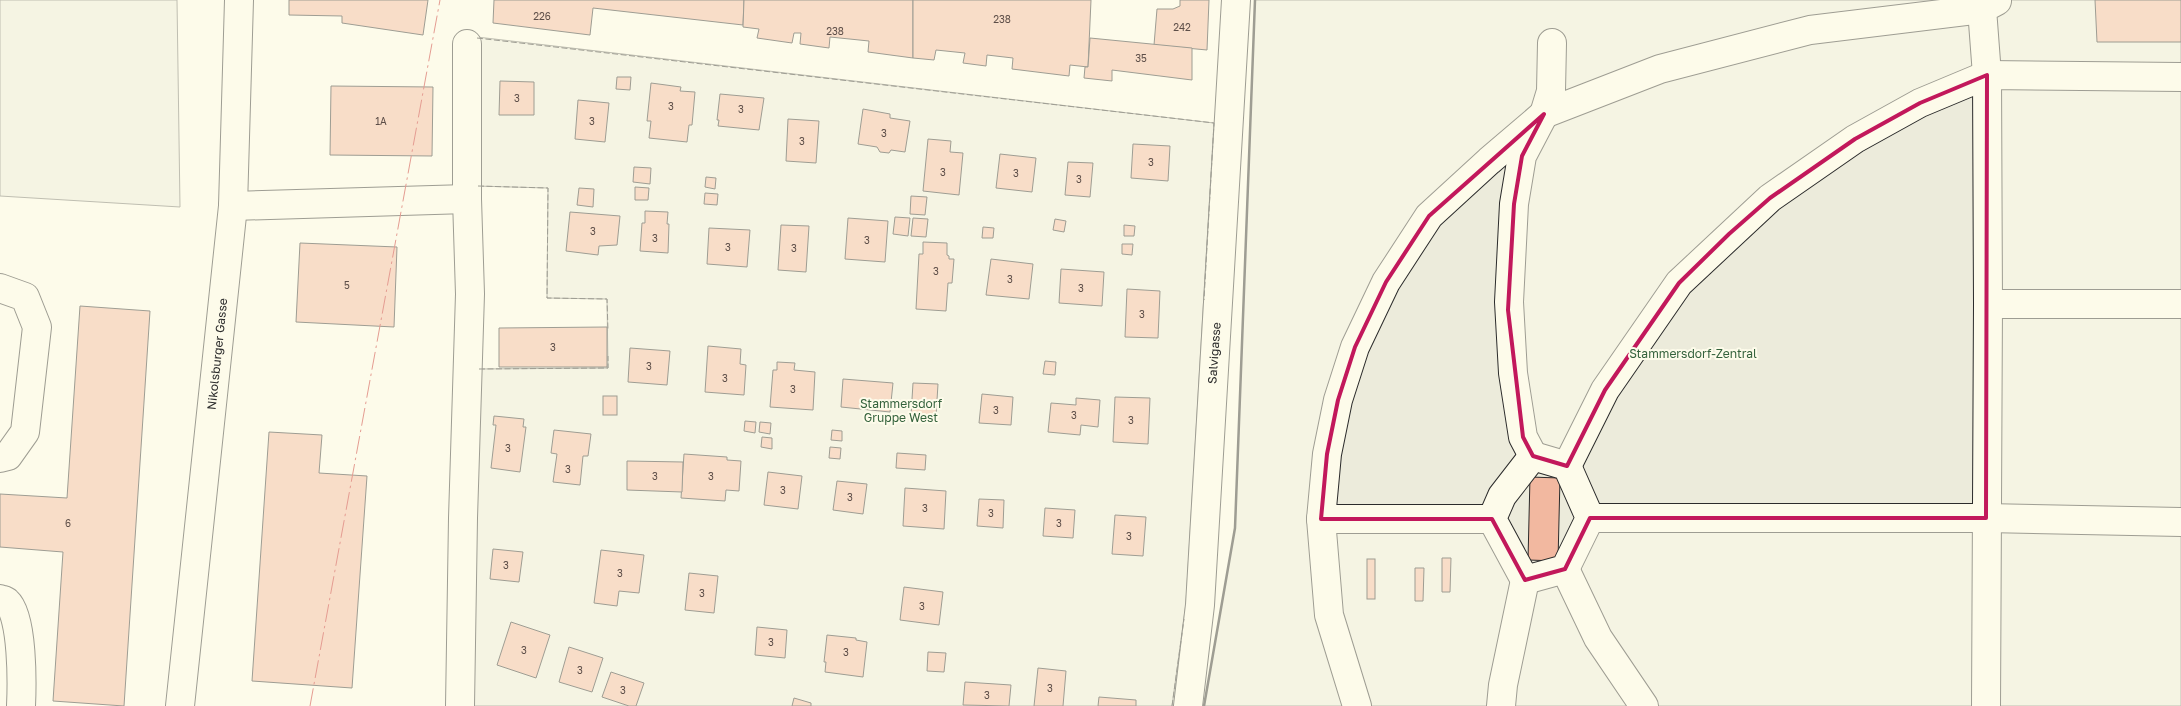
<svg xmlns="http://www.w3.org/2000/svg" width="2181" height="706" font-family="'Golos Text',sans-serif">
<rect width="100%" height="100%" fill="#fdfbea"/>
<g fill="#ecebdb" stroke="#74746e">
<polygon points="0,0 177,0 180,207 0,196"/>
<polygon points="1255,0 2181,0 2181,706 1204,706 1235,528"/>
<polygon points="477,37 1214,123 1186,603 1172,706 471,706 476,369 608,368 607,299 547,298 548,188 475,186"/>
</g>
<g fill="#f2b8a0" stroke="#2b2b2b">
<polygon points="289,0 428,0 423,35 342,23 342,16 289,15"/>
<polygon points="494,0 744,0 743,25 593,8 590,35 493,23"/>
<polygon points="744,0 913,0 913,58 868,52 869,41 830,37 829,48 800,44 801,33 794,33 792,43 757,38 759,29 743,27"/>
<polygon points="913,0 1091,0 1088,67 1070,65 1069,76 1012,69 1013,58 987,55 986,66 963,63 965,53 936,50 934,60 913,58"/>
<polygon points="1180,0 1209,0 1207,50 1154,45 1157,9 1173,9 1180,6"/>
<polygon points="2095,0 2181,0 2181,42 2097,42"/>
<polygon points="1090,38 1192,48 1192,80 1112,70 1112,81 1084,78 1085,67 1088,67"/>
<polygon points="617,77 631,77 630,90 616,89"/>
<polygon points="500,81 534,82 534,115 499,115"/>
<polygon points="651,83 681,87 680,91 695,92 692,125 689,125 687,142 649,138 651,121 647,121"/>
<polygon points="331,86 433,87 432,156 330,155"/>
<polygon points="720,94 764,98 759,130 718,126 719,120 717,120"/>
<polygon points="578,100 609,103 605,142 575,139"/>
<polygon points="863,109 890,114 890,118 910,121 905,152 891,150 889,153 880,152 877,147 858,144"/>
<polygon points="788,119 819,121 816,163 786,161"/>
<polygon points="928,139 951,141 950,152 963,153 959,195 923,191"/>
<polygon points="1133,144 1170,146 1168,181 1131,178"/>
<polygon points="1000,154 1036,158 1032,192 996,188"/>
<polygon points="1068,162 1093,163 1090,197 1065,195"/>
<polygon points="634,167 651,168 650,184 633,182"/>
<polygon points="706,177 716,178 715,189 705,187"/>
<polygon points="635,187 649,188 648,200 635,200"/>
<polygon points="579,188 594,189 593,207 577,205"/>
<polygon points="705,193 718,194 717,205 704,204"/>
<polygon points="911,196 927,197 925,215 910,214"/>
<polygon points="645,211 668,212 667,224 669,224 668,253 640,251 642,223 645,223"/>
<polygon points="570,212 620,216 617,245 599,246 598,255 566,251"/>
<polygon points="895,217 910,218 908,236 893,234"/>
<polygon points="848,218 888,221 885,262 845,259"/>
<polygon points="913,218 928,219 926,237 911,236"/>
<polygon points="1055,219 1066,221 1064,232 1053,230"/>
<polygon points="781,225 809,226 806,272 778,270"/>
<polygon points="1124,225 1135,226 1134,236 1124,236"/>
<polygon points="983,227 994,228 993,238 982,238"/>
<polygon points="709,228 750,230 747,267 707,264"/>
<polygon points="923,242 947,243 947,255 949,256 949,259 954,259 952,283 948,283 946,311 916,309 919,254 923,254"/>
<polygon points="300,243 397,247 394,327 296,322"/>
<polygon points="1122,244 1133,244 1132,255 1122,254"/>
<polygon points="991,259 1033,264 1029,299 986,295"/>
<polygon points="1061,269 1104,272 1102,306 1059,303"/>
<polygon points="1127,289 1160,291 1158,338 1125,337"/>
<polygon points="80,306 150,311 124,706 53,701 63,552 0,547 0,494 67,498"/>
<polygon points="607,327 607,367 499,367 499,328"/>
<polygon points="708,346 741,349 740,364 746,365 744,395 705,392"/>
<polygon points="630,348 670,351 667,385 628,382"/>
<polygon points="1045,361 1056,362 1055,375 1043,374"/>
<polygon points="777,362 795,363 794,370 815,372 813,410 770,407 773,370 777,370"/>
<polygon points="843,379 893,383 890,412 841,407"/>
<polygon points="913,383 938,384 936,416 911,415"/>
<polygon points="982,394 1013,397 1011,425 979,423"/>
<rect x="603" y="396" width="14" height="19"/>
<polygon points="1115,397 1150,398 1148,444 1113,442"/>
<polygon points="1076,398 1100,400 1098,427 1081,425 1080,435 1048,432 1051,403 1076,405"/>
<polygon points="494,416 524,419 523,427 526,427 520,472 491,468 496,425 493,425"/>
<polygon points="745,421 756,422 755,433 744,431"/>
<polygon points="760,422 771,423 770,434 759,432"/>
<polygon points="554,430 591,434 588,456 583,456 580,485 553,482 557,454 551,453"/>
<polygon points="832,430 842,431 842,441 831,440"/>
<polygon points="269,432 322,435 319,473 367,476 352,688 252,681"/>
<polygon points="762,437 772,438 772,449 761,447"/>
<polygon points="830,447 841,448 840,459 829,458"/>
<polygon points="897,453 926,455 925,470 896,468"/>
<polygon points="684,454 727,457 727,460 741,461 739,491 726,490 725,501 681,498"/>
<polygon points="627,461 683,462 682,492 627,490"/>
<polygon points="768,472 802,476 798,509 764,505"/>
<polygon points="1530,477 1560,478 1558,561 1528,560"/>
<polygon points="837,481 867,484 863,514 833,510"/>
<polygon points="905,488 946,491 944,529 903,526"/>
<polygon points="979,499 1004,500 1003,528 977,526"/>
<polygon points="1045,508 1075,510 1073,538 1043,536"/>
<polygon points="1115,515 1146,517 1143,556 1112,554"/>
<polygon points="493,549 523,552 519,582 490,579"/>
<polygon points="601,550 644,555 639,593 619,591 617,606 594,603"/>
<polygon points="1442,558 1451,558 1450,592 1442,592"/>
<rect x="1367" y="559" width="8" height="40"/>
<polygon points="1415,568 1424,568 1423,601 1415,601"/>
<polygon points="689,573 718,576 714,613 685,610"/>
<polygon points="904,587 943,592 939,625 900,620"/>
<polygon points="511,622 550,635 536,678 497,665"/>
<polygon points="757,627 787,630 785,658 755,655"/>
<polygon points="827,635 856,638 856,640 867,642 863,677 825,672 826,662 824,662"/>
<polygon points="569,647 603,658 592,692 559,682"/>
<polygon points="928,652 946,653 944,672 927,671"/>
<polygon points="1038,668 1066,671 1063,706 1034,706"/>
<polygon points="611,672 644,683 636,706 629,706 602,697"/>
<polygon points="965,682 1011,685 1009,706 963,705"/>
<polygon points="1099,697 1136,700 1136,706 1098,706"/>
<polygon points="794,698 811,703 811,706 792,706"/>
</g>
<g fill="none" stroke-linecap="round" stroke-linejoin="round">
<g stroke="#2b2b2b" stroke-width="30">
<g id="minor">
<polyline points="233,206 467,199"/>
<polyline points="0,288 25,297 37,327 25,432 8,456 0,458"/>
<polyline points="1988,304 2181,304"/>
<polyline points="1533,456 1523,437 1513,373 1509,302 1514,204 1522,156 1544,114 1551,91 1552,43"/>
<polygon points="1533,456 1567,466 1590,518 1565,569 1525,580 1492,519 1502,496"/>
<polyline points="1567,466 1605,390 1679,283 1770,198 1855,139 1920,103 1987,75 2181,77"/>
<polyline points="1590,518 1986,518 2181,522"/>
<polyline points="1321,519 1492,519"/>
<polyline points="1565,569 1598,638 1644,706"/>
<path d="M0 599C2 600 5 600 7 602 23 616 22 685 21 706"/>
<polyline points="180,706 233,206 239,0"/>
<polyline points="460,706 463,518 470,294 467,199 467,44"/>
<polyline points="1188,706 1200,605 1236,0"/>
<polyline points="1357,706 1329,615 1321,519 1327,454 1338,400 1355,347 1386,282 1429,216 1489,161 1544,114 1660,69 1810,30 1982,9"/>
<polyline points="1501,706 1503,685 1525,580"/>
<polyline points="1986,706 1988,304 1987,75 1982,9 1997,1"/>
</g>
</g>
<use href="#minor" stroke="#fdfbea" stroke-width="28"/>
<g stroke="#2b2b2b" stroke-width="1" stroke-dasharray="6 2.5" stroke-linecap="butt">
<polyline points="477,38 1214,123 1204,300"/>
<polyline points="478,186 548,188 547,298 607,299 608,331"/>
<polyline points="479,369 608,368 608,356"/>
<polyline points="1172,706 1184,619"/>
</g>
<polyline stroke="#2b2b2b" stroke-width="2.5" points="1204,706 1235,528 1255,0"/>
<polyline stroke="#c62828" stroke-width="1" stroke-dasharray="18 4 2.5 4" stroke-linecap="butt" points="310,706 440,0"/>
</g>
<path d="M0 0H2181V706H0ZM1987 75 1986 518H1590L1565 569 1525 580 1492 519H1321L1327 454 1338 400 1355 347 1386 282 1429 216 1544 114 1522 156 1514 204 1508 310 1523 437 1533 456 1567 466 1605 390 1679 283 1729 234 1770 198 1855 139 1920 103Z" fill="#fdfbea" fill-opacity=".55" fill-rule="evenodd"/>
<path fill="none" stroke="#c2185b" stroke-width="4" stroke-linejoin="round" d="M1987 75 1986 518H1590L1565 569 1525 580 1492 519H1321L1327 454 1338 400 1355 347 1386 282 1429 216 1544 114 1522 156 1514 204 1508 310 1523 437 1533 456 1567 466 1605 390 1679 283 1729 234 1770 198 1855 139 1920 103Z"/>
<g text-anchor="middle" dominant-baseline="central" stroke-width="4" stroke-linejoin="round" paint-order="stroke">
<g font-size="10" fill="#5d4e48">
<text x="542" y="16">226</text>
<text x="1002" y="19">238</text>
<text x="1182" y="27">242</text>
<text x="835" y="31">238</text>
<text x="1141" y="58">35</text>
<text x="517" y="98">3</text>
<text x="671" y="106">3</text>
<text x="741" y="109">3</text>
<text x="381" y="121">1A</text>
<text x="592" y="121">3</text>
<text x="884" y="133">3</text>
<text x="802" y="141">3</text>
<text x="1151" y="162">3</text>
<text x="943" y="172">3</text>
<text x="1016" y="173">3</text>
<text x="1079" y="179">3</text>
<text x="593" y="231">3</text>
<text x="655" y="238">3</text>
<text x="867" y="240">3</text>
<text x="728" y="247">3</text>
<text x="794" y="248">3</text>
<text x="936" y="271">3</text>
<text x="1010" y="279">3</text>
<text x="347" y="285">5</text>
<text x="1081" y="288">3</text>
<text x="1142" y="314">3</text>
<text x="553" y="347">3</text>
<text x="649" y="366">3</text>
<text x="725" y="378">3</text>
<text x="793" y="389">3</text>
<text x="996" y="410">3</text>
<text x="1074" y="415">3</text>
<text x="1131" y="420">3</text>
<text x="508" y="448">3</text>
<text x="568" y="469">3</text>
<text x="655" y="476">3</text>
<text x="711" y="476">3</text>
<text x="783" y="490">3</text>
<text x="850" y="497">3</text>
<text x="925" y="508">3</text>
<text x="991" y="513">3</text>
<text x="68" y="523">6</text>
<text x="1059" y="523">3</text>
<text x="1129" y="536">3</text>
<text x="506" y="565">3</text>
<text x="620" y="573">3</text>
<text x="702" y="593">3</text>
<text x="922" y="606">3</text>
<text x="771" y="642">3</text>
<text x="524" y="650">3</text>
<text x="846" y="652">3</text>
<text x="580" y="670">3</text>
<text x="1050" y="688">3</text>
<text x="623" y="690">3</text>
<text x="987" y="695">3</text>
</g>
<g font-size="12" fill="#2b2b2b" stroke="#fdfbea">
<text transform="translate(1214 353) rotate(-86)">Salvigasse</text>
<text transform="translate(217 354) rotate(-84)">Nikolsburger Gasse</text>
</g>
<g font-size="12" fill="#34623c" stroke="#fdfbea">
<text x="1693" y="353">Stammersdorf-Zentral</text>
<text x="901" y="403">Stammersdorf<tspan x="901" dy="14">Gruppe West</tspan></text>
</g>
</g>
</svg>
